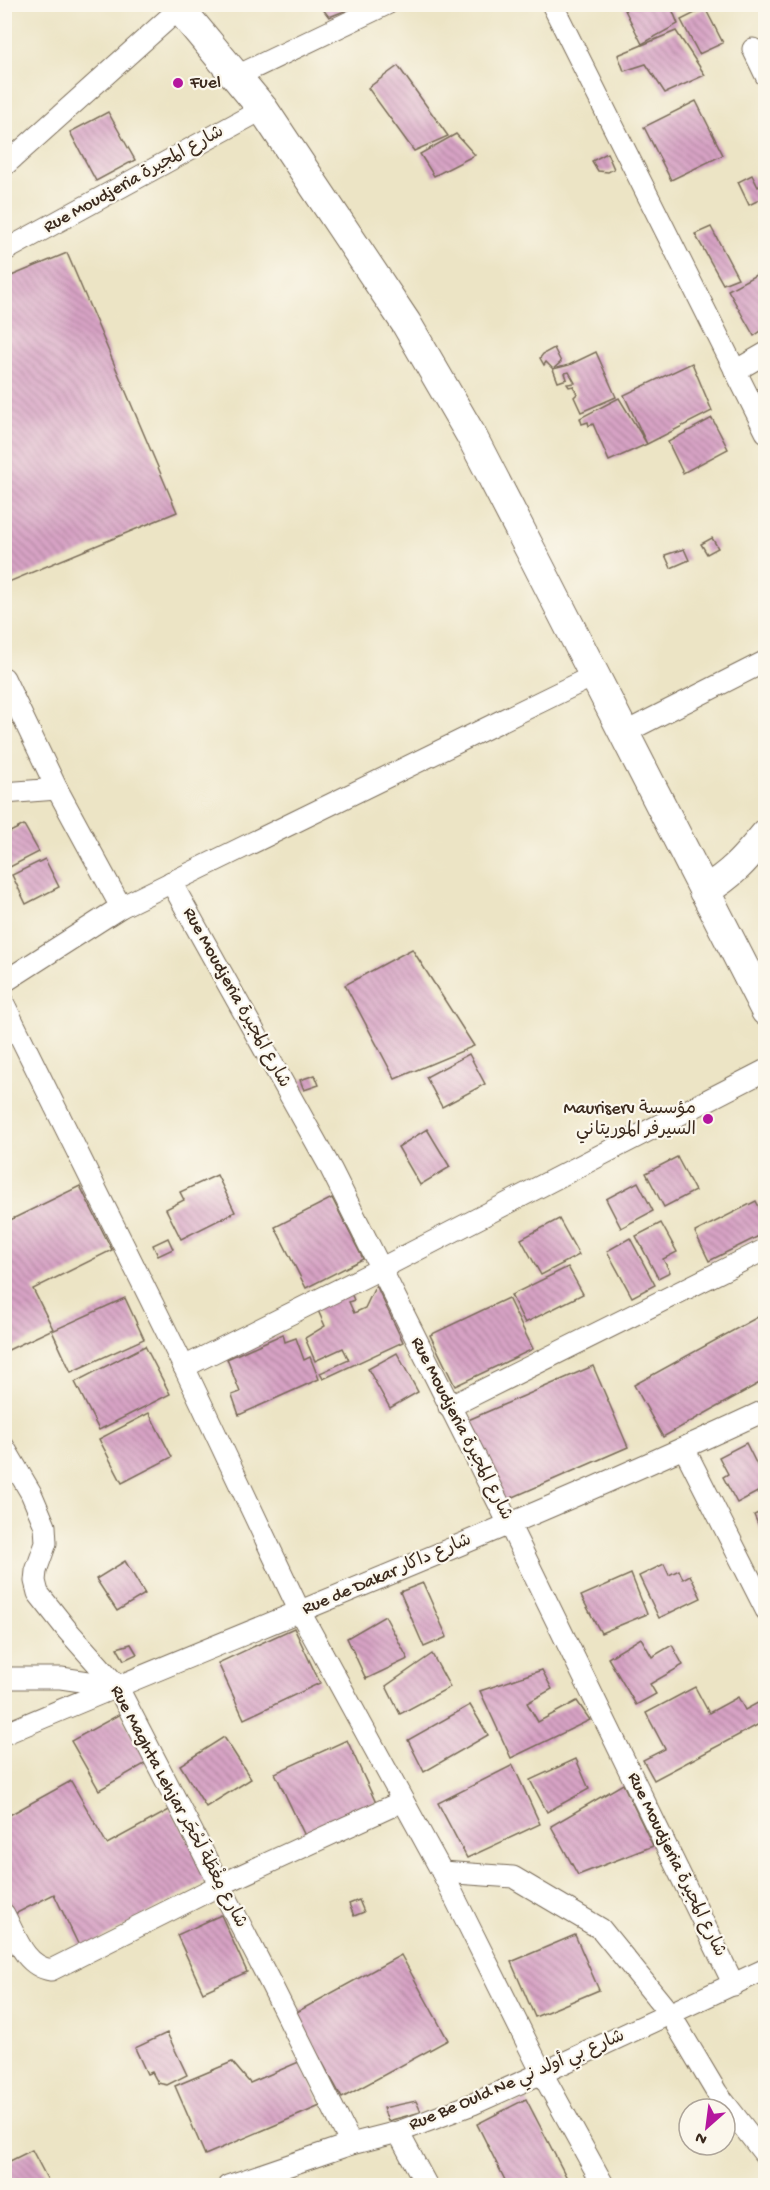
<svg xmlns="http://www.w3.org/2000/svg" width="770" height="2190" font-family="'Gochi Hand','Playpen Sans Arabic',sans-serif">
<defs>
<pattern id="building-back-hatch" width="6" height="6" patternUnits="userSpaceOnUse" patternTransform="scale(1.5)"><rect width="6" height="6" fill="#d7a3c5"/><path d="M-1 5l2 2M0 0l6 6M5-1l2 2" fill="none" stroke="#b0859f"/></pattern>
</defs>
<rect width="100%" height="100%" fill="#fbf7ec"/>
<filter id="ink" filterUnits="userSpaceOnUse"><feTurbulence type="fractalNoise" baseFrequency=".0167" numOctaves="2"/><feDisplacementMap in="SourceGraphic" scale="12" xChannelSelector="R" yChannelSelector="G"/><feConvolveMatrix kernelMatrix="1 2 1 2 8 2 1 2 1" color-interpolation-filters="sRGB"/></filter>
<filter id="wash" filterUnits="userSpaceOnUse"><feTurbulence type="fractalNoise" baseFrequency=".008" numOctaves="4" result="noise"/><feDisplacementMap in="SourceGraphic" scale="24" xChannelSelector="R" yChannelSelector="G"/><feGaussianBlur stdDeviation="1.35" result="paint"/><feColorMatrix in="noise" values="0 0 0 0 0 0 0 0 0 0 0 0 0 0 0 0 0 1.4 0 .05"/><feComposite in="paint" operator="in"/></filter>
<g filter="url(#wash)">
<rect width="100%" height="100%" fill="#ece4c5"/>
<g id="blocks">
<g fill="url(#building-back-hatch)">
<polygon points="319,4 360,4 360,5 329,17"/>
<polygon points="622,4 670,4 678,24 642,44"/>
<polygon points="705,8 723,43 699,54 681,20"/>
<polygon points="676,31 705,75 665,93 646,64 624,71 618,55"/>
<polygon points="398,66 448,136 414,151 368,88"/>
<polygon points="696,101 723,155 671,180 644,127"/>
<polygon points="108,112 135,160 96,181 70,132"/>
<polygon points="456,134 475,155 434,176 420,154"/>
<polygon points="607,153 614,169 608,172 598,171 592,161"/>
<polygon points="752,175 758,187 764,182 765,197 749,205 738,182"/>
<polygon points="711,227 738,278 723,284 695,234"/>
<polygon points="67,253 177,512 4,584 4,279"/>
<polygon points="765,270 765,328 754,336 728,290"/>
<polygon points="554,348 561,362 553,369 546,362 544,365 540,358 543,354"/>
<polygon points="596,352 616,397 581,412 574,397 577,394 573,386 569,387 567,384 575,383 569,372 565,373 567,379 558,382 553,369 569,365"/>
<polygon points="692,363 712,411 647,444 609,461 593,424 589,426 588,422 582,424 580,418 619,398 647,444 624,395"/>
<polygon points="712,418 728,449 683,473 668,442"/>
<polygon points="712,538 718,548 707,554 701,544"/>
<polygon points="684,549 689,560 671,568 665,555"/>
<polygon points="24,825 39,852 6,869 4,866 4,835"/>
<polygon points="45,859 59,887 26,904 12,875"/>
<polygon points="412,949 474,1046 395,1079 345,985"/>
<polygon points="469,1054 485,1084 442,1107 426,1077"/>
<polygon points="315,1075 319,1085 304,1090 300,1080"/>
<polygon points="427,1129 450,1167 420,1185 398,1147"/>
<polygon points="677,1157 695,1191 664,1207 646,1173"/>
<polygon points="217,1175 235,1212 181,1239 166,1209 184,1200 180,1192"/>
<polygon points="638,1182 653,1211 621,1228 606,1199"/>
<polygon points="80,1186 112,1250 33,1289 53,1329 4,1352 4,1279 7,1278 4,1274 4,1223"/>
<polygon points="332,1198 363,1259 306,1288 275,1227"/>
<polygon points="756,1201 765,1219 765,1233 709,1261 695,1232"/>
<polygon points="559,1219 579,1255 541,1275 521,1239"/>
<polygon points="661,1223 677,1252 663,1259 670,1272 658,1278 636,1236"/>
<polygon points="168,1238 173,1249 158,1256 153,1245"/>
<polygon points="630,1238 655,1285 632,1297 607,1251"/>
<polygon points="568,1267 583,1294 525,1323 511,1295"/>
<polygon points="376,1285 403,1342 323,1379 320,1373 349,1360 343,1348 315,1361 305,1338 325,1326 316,1306 350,1291 354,1300 349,1302 354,1313 365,1308"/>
<polygon points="125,1298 144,1339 71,1372 52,1331"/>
<polygon points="508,1298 533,1349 455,1386 430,1335"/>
<polygon points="765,1313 765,1380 663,1437 634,1385"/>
<polygon points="283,1334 285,1342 296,1338 304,1360 310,1357 319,1379 239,1415 232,1395 240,1392 227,1359"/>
<polygon points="145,1346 170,1394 99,1430 75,1382"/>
<polygon points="397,1353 418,1392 390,1408 368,1369"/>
<polygon points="593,1366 628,1447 502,1502 466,1421"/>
<polygon points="149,1413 172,1457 122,1483 99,1439"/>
<polygon points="746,1443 765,1481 765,1488 737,1503 723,1477 728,1474 719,1457"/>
<polygon points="765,1510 765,1539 754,1515"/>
<polygon points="125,1561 145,1594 117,1611 96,1579"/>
<polygon points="664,1564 669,1575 679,1570 683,1579 690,1575 701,1598 659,1618 639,1576"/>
<polygon points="631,1574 647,1614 601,1633 581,1596"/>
<polygon points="423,1583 447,1637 424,1647 400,1592"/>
<polygon points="385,1616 408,1659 366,1679 347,1638"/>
<polygon points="294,1628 320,1683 244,1719 218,1663"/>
<polygon points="641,1638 652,1657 672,1645 683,1665 650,1684 656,1694 636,1705 608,1658"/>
<polygon points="131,1644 137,1654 124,1660 117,1648"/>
<polygon points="432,1654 450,1687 400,1714 386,1686"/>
<polygon points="542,1670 552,1689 527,1703 538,1722 577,1701 590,1720 511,1758 480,1691"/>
<polygon points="695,1687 709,1713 738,1697 745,1710 765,1699 765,1721 654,1780 643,1760 665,1749 646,1713"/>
<polygon points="470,1705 488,1735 424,1772 408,1740"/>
<polygon points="120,1714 148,1762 99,1790 71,1741"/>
<polygon points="224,1737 251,1779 206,1807 180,1765"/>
<polygon points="347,1740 376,1803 305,1836 275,1773"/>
<polygon points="576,1759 589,1789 547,1812 530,1780"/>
<polygon points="513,1765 540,1824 467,1858 438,1803"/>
<polygon points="71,1781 107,1844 171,1809 210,1878 81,1950 54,1894 11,1916 4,1904 4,1818"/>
<polygon points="623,1784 653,1846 578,1875 551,1826"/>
<polygon points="359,1900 364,1912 354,1916 349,1904"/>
<polygon points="221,1915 247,1972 203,1992 177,1935"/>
<polygon points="575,1935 599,1990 535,2017 511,1962"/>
<polygon points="401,1955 448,2040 342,2098 295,2013"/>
<polygon points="167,2033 187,2075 167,2085 158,2083 152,2072 147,2074 135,2048"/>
<polygon points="301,2061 320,2106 205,2155 175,2086 232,2062 250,2083"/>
<polygon points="526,2099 571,2186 508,2186 477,2124"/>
<polygon points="416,2101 421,2112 388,2121 383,2108"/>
<polygon points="32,2150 51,2186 4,2186 4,2164"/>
</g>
</g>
</g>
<g filter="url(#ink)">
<use href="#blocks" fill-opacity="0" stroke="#796b58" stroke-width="1.5"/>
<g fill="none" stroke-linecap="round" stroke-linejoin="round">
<g stroke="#796b58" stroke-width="23">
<g id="street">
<polyline points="552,4 766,432"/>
<polyline points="753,49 766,76"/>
<polyline points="237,76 387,4"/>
<polyline points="4,166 180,8"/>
<polyline points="4,251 263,109"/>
<polyline points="735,371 766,353"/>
<polyline points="4,678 57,789 121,907"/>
<polyline points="624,733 766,661"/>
<polyline points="4,793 57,789"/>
<polyline points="171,882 331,1169 509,1524 734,1985"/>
<polyline points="4,982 121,907 595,675"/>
<polyline points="4,1004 184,1367 300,1612 442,1872 542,2073 604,2186"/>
<polyline points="184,1367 380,1269 766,1070"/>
<polyline points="449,1407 766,1249"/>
<polyline points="4,1447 31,1493 45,1526 46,1543 36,1571 35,1581 38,1593 68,1631 117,1686 270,1982 351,2144"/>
<polyline points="684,1448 766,1610"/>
<polyline points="4,1678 61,1678 116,1686"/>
<path d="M4 1734C259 1626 516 1527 766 1410"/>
<polyline points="442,1872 513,1877 601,1929 670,2014 717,2093 766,2156"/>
<path d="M4 1914C16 1936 24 1966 51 1970L220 1885 403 1801"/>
<polyline points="398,2132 427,2186"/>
<polyline points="228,2186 351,2144 398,2132 473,2104 542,2073 766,1969"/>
</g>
</g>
<g stroke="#796b58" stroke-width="32">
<g id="secondary">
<polyline points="176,4 263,109 406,323 471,435 533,555 766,1011"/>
<path d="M704 891C732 875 746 858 766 834"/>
</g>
</g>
<use href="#street" stroke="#fff" stroke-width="21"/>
<use href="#secondary" stroke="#fff" stroke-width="30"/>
</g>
</g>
<g fill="#b5179e" stroke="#fbf7ec" stroke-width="2">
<circle cx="178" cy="83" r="6"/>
<circle cx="708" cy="1119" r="6"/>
</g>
<g text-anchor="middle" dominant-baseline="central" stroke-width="4.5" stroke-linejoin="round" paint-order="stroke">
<g font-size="18" fill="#3b2a1e" stroke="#fbf7ec" text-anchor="start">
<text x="190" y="83">Fuel</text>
<text x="696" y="1109" text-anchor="end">Mauriserv مؤسسة<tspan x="696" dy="21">السيرفر الموريتاني</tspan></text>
</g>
<g font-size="18" fill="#3b2a1e" stroke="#fbf7ec">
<text transform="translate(134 180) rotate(-29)">Rue Moudjeria شارع المجيرة</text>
<text transform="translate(236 998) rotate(61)">Rue Moudjeria شارع المجيرة</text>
<text transform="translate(461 1429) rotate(63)">Rue Moudjeria شارع المجيرة</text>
<text transform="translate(387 1575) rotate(-23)">Rue de Dakar شارع داكار</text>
<text transform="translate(178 1807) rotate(62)">Rue Maghta Lehjar شارع مِغْطَة لَحْجَر</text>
<text transform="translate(676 1865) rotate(64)">Rue Moudjeria شارع المجيرة</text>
<text transform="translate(517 2081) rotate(-23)">Rue Be Ould Ne شارع بي أولد ني</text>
</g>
</g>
<rect width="770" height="2190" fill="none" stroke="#fbf7ec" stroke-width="24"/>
<g transform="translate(707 2127) rotate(208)"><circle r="28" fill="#fbf7ec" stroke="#aea59a" stroke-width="1.5"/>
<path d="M0-4.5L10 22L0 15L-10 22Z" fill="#b5179e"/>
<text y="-9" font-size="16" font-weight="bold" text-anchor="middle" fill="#3b2a1e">N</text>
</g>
</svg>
